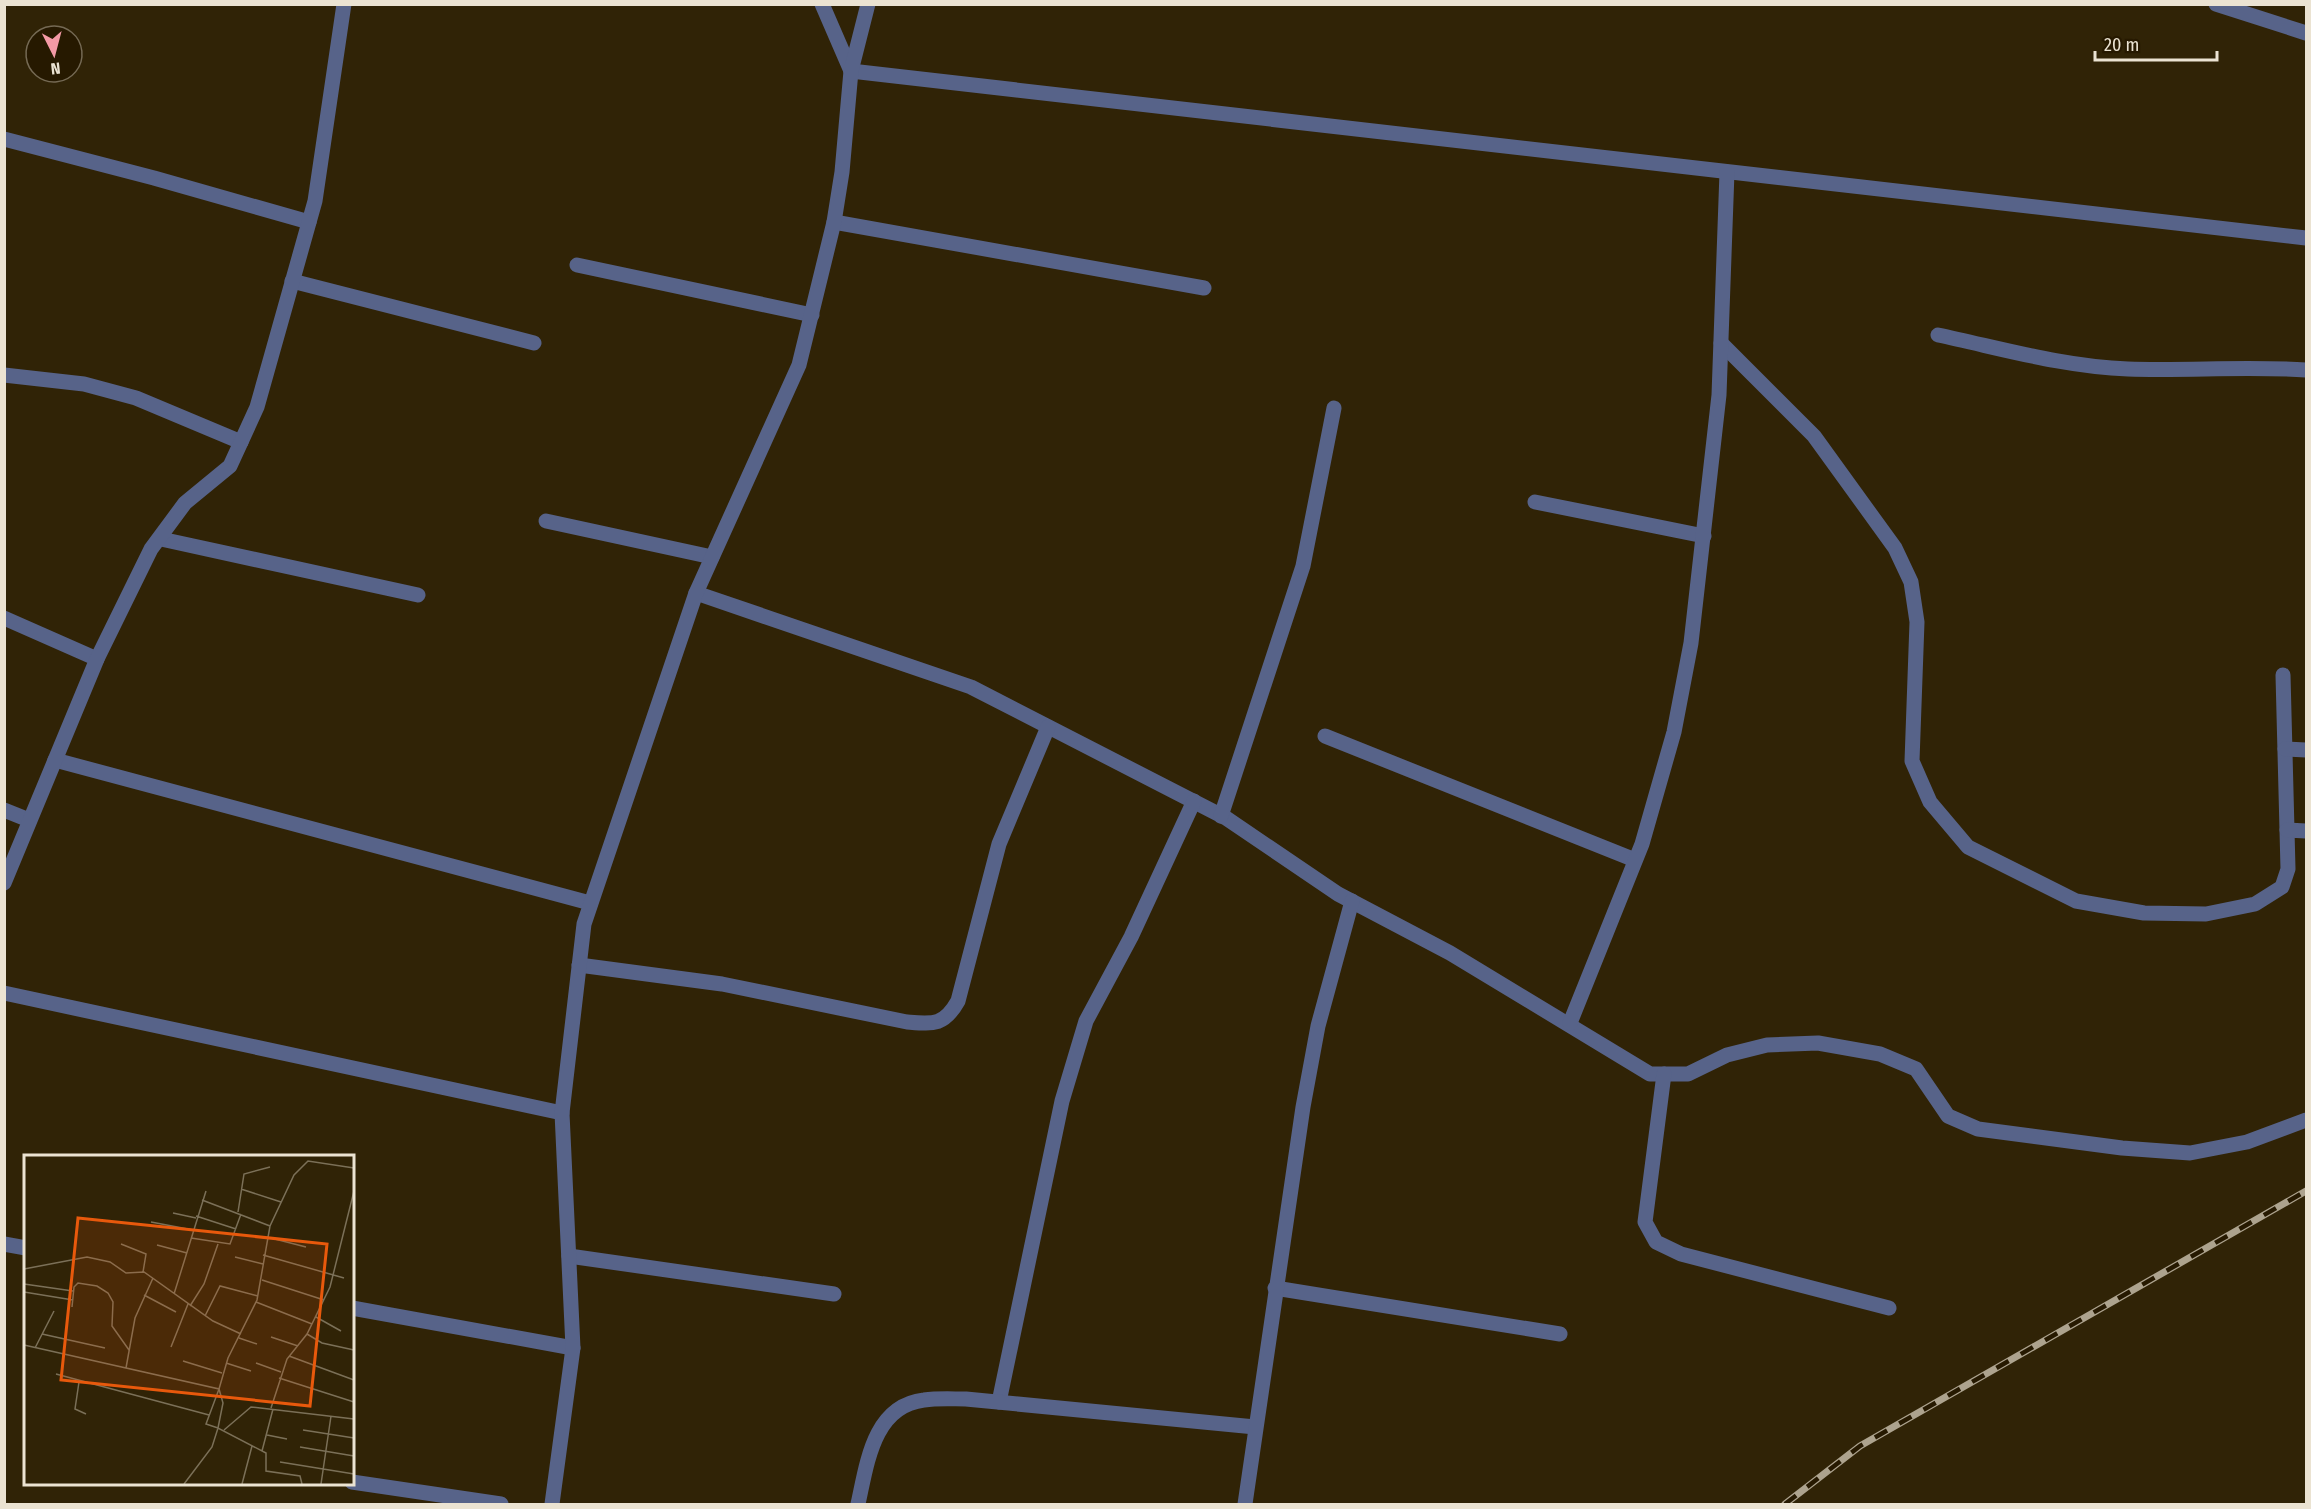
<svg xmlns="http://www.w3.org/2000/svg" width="2311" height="1509" font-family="'Fira Sans Condensed',sans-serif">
<rect width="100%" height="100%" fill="#302306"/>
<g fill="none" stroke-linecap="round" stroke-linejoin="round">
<g stroke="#576389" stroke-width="15">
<polyline points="822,4 851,71 2306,238"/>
<polyline points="2216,4 2306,33"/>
<polyline points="4,139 154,178 309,222"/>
<polyline points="834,222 1204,288"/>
<polyline points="577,265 812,315"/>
<polyline points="292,281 534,343"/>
<path d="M1938 335C2000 348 2064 367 2128 369 2187 371 2247 366 2306 370"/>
<polyline points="1721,343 1814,436 1895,548 1911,582 1917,622 1912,761 1930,802 1968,847 2076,901 2144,913 2206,914 2255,904 2282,887 2288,869 2283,675"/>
<polyline points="4,375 84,384 136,398 241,442"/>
<polyline points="1535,502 1704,536"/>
<polyline points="546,521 712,557"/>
<polyline points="161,539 418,595"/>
<polyline points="696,593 971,687 1226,818 1338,894 1450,953 1650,1074 1688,1074 1727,1055 1767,1045 1818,1043 1880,1054 1916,1069 1948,1116 1978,1129 2122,1148 2190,1153 2247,1142 2306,1120"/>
<polyline points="4,618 97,659"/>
<polyline points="1325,736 1635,860"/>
<polyline points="2285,749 2306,750"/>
<polyline points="55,760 590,903"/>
<polyline points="4,810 29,820"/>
<polyline points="1221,816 1303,566 1334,408"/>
<polyline points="2287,830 2306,831"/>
<polyline points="4,883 97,659 151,549 185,503 230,466 257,407 315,201 344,4"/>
<path d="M579 965 722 984 907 1022C933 1024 944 1026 958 1001L999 844 1048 727"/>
<polyline points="4,993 562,1113"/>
<polyline points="1570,1023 1642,844 1674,732 1691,643 1719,395 1727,172"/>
<polyline points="1664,1074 1645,1222 1656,1242 1681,1254 1889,1308"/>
<polyline points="4,1244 26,1248"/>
<polyline points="569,1256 834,1294"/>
<polyline points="1275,1288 1560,1334"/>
<polyline points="352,1308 573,1348"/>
<polyline points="999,1402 1062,1101 1086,1021 1131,937 1194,801"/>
<polyline points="352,1482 501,1504"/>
<polyline points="552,1504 573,1348 562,1113 584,924 696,593 799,365 834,222 842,172 851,71 868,4"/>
<path d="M858 1504C867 1464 873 1406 924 1400 938 1398 952 1399 966 1399L1255 1427"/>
<polyline points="1245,1504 1303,1107 1318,1026 1352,901"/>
</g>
<g stroke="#ada38e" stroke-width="7">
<polyline id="rail" points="1785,1504 1860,1446 2306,1191"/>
</g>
<use href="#rail" stroke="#261900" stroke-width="4.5" stroke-dasharray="14" stroke-linecap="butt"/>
</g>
<g transform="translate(24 1155)">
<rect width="330" height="330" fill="#302306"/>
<path fill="none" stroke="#7b7058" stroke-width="1.5" d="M217 34 257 47M178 45 246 71M214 57 220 19 246 12M149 58 172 63M172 61 212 74M127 67 169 75M243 82 282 92M167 83 206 89 217 59M97 89 122 99 119 117M133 90 163 98M239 100 320 123M211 102 239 109M0 114 63 102 86 107 102 118 120 117 189 166 217 179M238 125 300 145M0 129 49 136M0 137 49 145M150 139 182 36M120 140 152 157M232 147 288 169M166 151 180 129 194 89M48 152 50 132 54 128 73 131 84 138 89 147 88 171 105 195M181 161 196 131 234 141M292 162 317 176M18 179 81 193M283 179 298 188 330 195M247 182 274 191M215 183 233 189M0 190 195 234 199 248 194 273 182 269 195 234 204 203 233 145 246 71 270 20 284 6 330 13M147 192 164 149M11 193 30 156M265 201 330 225M159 206 198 218M202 208 227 216M232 208 257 217M102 213 111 163 129 123M32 219 185 260M255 223 330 247M55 227 51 254 62 259M247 253 263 204 283 179 306 132 330 36M200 275 227 252 330 264M279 275 330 283M243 280 263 284M276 292 330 301M238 296 249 254M256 307 330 319M160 329 188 292 194 273 242 298V316L276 321 278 329M218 329 228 291M297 329 307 261"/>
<path fill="#e8590c" fill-opacity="0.15" stroke="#e8590c" stroke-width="3" d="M54 63 303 89 286 251 37 225Z"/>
<rect width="330" height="330" fill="none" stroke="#ebe3d2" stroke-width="3"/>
</g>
<rect width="2311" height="1509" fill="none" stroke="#ebe3d2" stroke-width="12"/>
<g transform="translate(54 54) rotate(174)"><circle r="28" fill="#261900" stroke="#756a54" stroke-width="1.5"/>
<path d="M0-4.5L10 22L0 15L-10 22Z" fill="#f49aa6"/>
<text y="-9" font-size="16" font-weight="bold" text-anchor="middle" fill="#ebe3d2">N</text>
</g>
<path d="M2095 51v9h122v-9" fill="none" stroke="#ebe3d2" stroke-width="3"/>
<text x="2104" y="51" font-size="18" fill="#ebe3d2" stroke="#261900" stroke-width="4.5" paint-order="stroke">20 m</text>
</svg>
